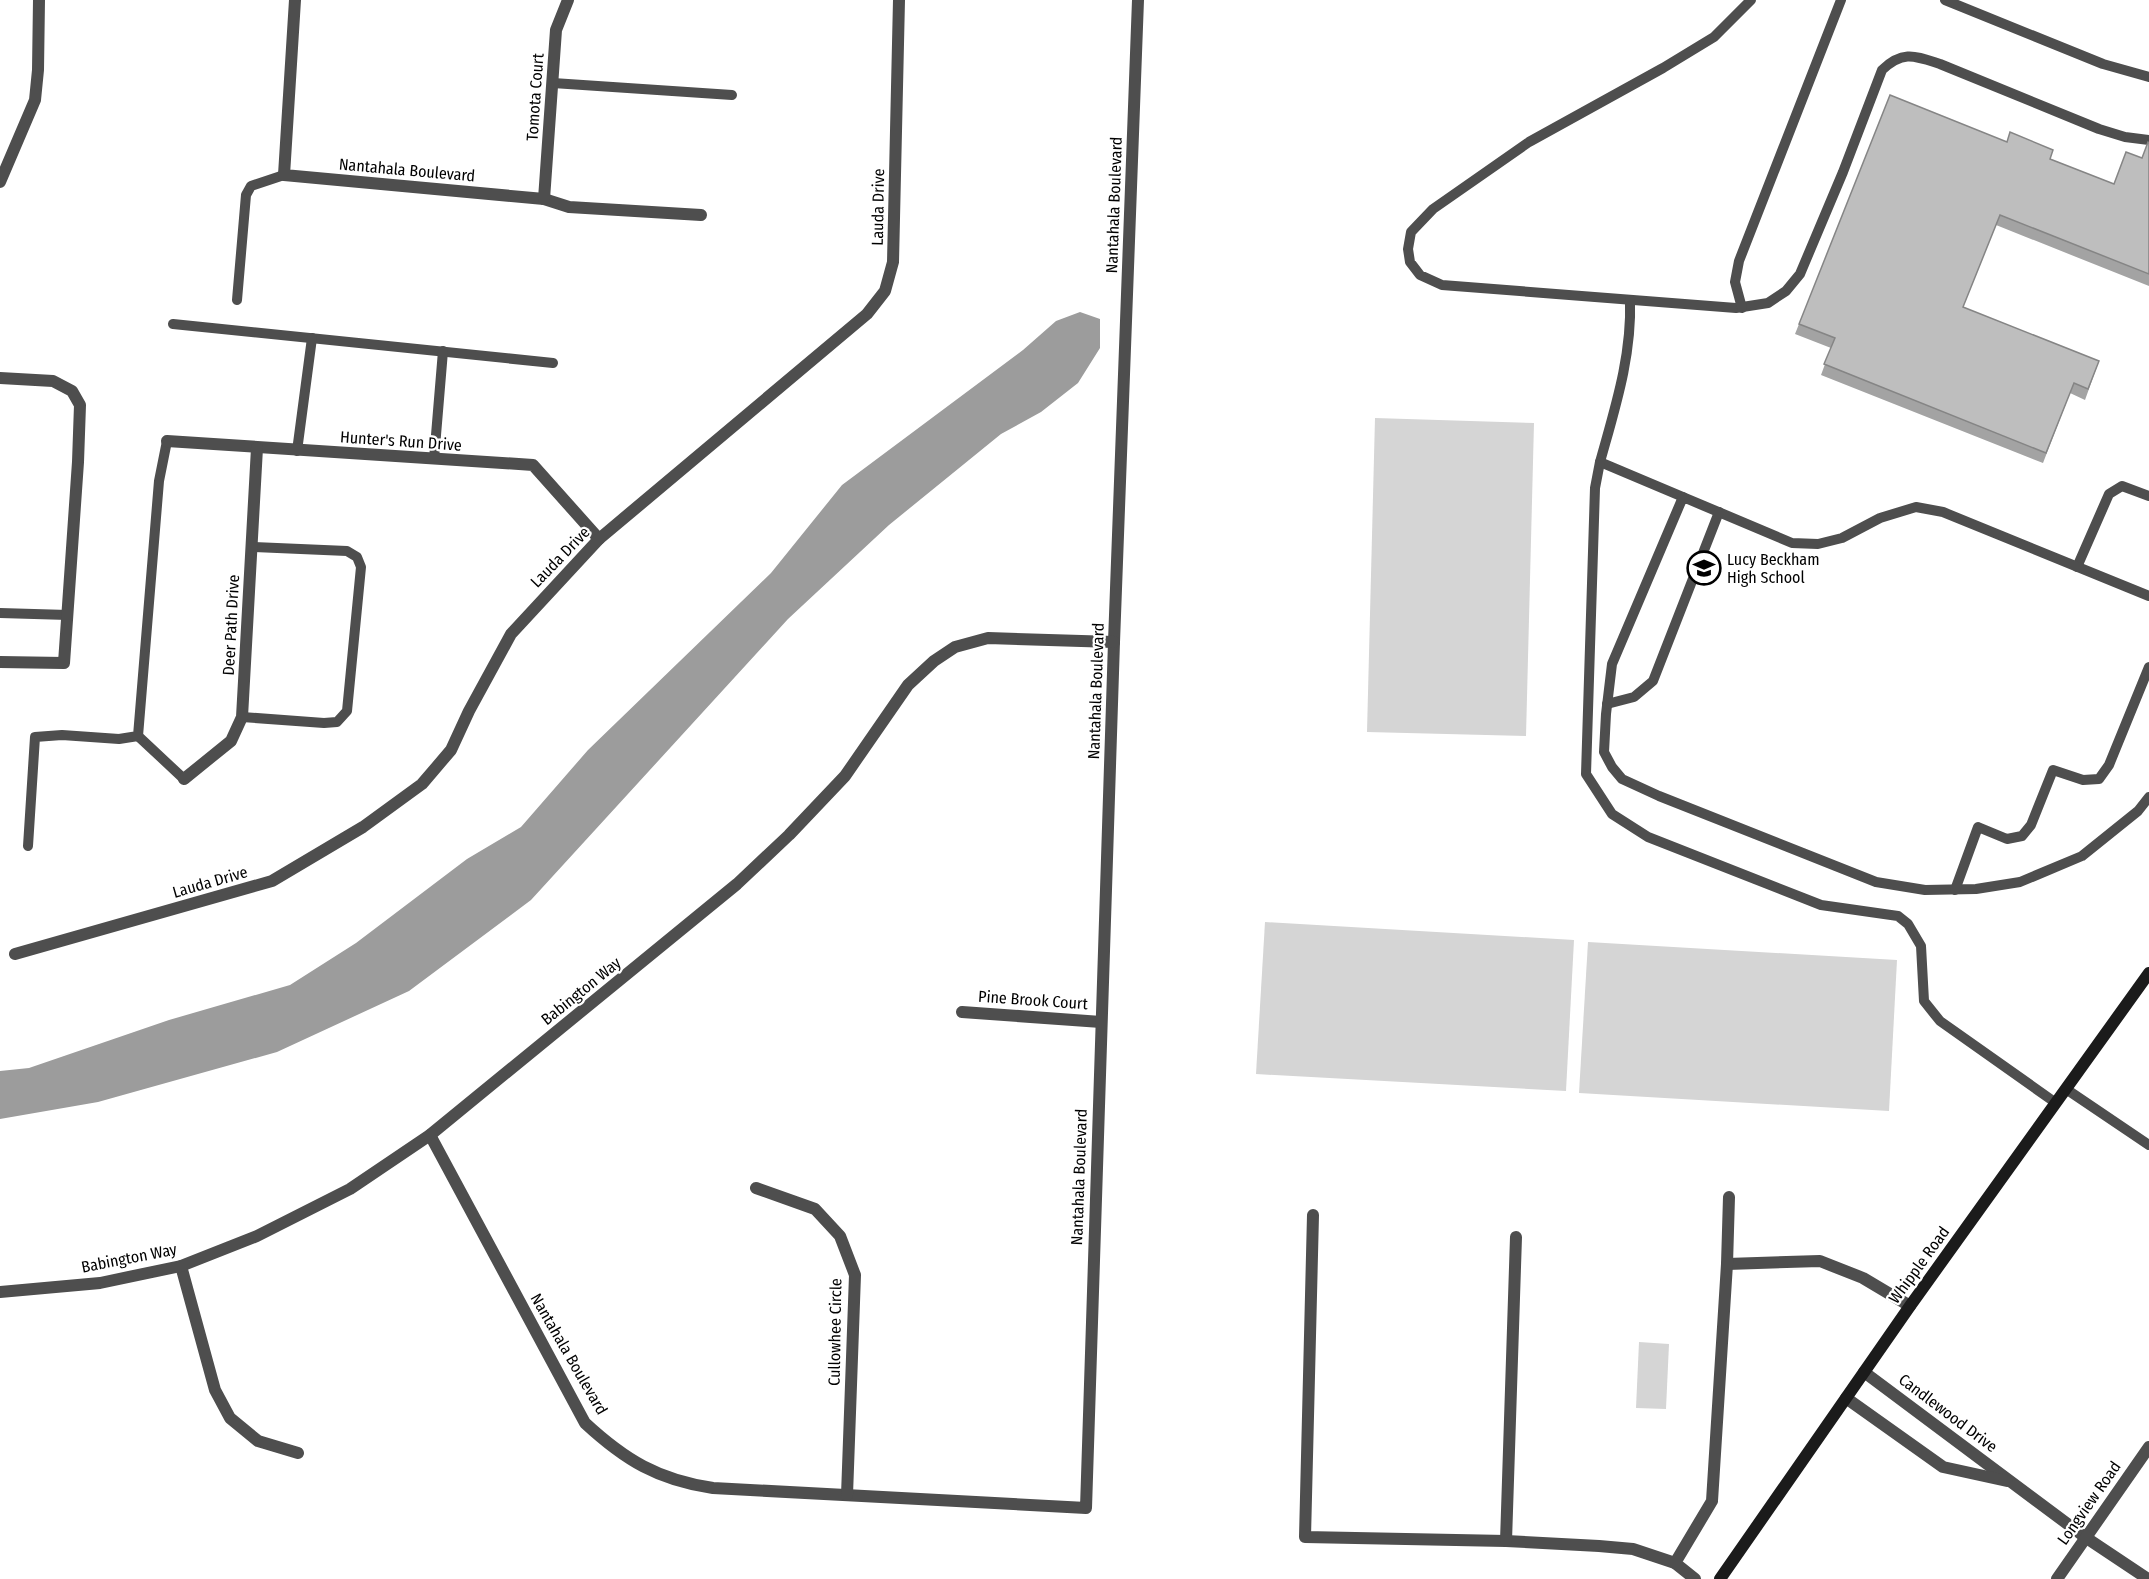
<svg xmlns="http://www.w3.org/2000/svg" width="2149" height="1579" font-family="'Fira Sans Condensed',sans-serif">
<rect width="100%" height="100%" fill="#fff"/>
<g fill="#d5d5d5">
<polygon points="1375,418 1534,423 1526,736 1367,732"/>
<polygon points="1265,922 1574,940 1566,1091 1256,1074"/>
<polygon points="1588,942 1897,960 1889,1111 1579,1093"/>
<polygon points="1639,1342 1669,1344 1666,1409 1636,1408"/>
</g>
<polygon fill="#9c9c9c" points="1080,312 1100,319 1100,348 1078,383 1041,412 1001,434 889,525 788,619 531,900 409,991 277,1052 98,1102 0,1119 0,1071 29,1068 169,1020 290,985 356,943 467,859 521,827 588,750 771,573 842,485 1023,350 1056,321"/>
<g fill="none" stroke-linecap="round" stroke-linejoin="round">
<g stroke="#4e4e4e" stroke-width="10">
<path d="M1751 0 1714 37 1663 68 1529 142 1433 209 1411 232 1408 249 1410 262 1420 275 1442 285 1736 308 1768 303 1786 291 1800 274 1843 172 1882 70C1903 50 1915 56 1940 64L2099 129 2125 137 2149 140"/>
<polyline points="1945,0 2103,64 2149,77"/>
<polyline points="553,83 732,95"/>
<polyline points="237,300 246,195 251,186 284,175"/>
<path d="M1630 300C1632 356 1615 408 1600 462L1683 497"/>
<polyline points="1742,308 1735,282 1739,261 1841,0"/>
<polyline points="173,324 553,363"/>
<polyline points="297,451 312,338"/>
<polyline points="434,459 443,351"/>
<polyline points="1600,462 1595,488 1586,774 1612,814 1648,837 1821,905 1898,916 1908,924 1921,946 1924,1001 1940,1021 2056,1103"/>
<polyline points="2077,567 2109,494 2122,486 2149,496"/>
<polyline points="2149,596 1943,512 1916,507 1880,518 1842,538 1818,544 1792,543 1683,497 1612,664 1606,714 1604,752 1612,767 1622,779 1659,796 1876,882 1925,890 1976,889 2020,882 2082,856 2138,811 2149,797"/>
<polyline points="0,613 68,615"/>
<polyline points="1607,704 1634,697 1653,681 1719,512"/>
<polyline points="242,717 324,723 337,722 347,711 361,567 357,557 347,551 252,547"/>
<polyline points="138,736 184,779"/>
<polyline points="28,846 35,737 62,735 119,739 138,736 159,481 167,441"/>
<polyline points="1955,890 1978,827 2007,839 2022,836 2031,825 2053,770 2083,780 2099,779 2109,765 2149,667"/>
<polyline points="2066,1089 2149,1145"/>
</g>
<g stroke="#4e4e4e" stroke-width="12">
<polyline points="295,0 284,175 544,199 569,207 701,215"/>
<polyline points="0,182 35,100 38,70 39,0"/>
<polyline points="544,199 556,30 568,0"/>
<polyline points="0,378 53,381 72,391 80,405 78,462 64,663 0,662"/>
<polyline points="167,441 533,465 599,539"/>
<polyline points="184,779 231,741 242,717 257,448"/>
<polyline points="15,954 272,881 363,827 422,784 451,750 469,711 511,634 599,539 867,314 885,291 893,262 899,0"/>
<polyline points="962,1012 1101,1022"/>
<path d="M430 1135 585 1423C625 1460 658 1480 713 1488L1086 1508 1114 642 1138 0"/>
<polyline points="756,1188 815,1209 840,1236 855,1275 847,1495"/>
<polyline points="1313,1215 1305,1537 1506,1541 1599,1546 1633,1549 1675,1563"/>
<polyline points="1727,1264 1820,1261 1863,1278 1910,1306"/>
<polyline points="181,1266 215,1390 230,1418 258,1441 298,1453"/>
<polyline points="0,1292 100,1283 181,1266 257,1236 350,1189 430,1135 737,884 789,835 845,776 908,685 934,661 955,647 988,638 1114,642"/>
<polyline points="1864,1372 2085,1537 2148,1579"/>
<polyline points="1846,1398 1943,1467 2007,1481"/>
<polyline points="1506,1541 1516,1237"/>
<polyline points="1695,1579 1675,1563 1712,1501 1727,1264 1729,1197"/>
<polyline points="2057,1579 2149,1447"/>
</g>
<polyline stroke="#1b1b1b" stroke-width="12" points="1720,1579 1910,1306 2149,973"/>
</g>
<polygon fill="#a3a3a3" points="2149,143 2149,286 1996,225 1963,307 2099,361 2085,400 2070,393 2043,463 1821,375 1831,348 1795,334 1799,324 2050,159 2114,184 2142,158"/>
<polygon fill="#bebebe" stroke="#858585" stroke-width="1.5" points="1890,95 2007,142 2010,132 2053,150 2050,159 2114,184 2126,152 2142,158 2148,142 2149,143 2149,274 2000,215 1963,307 2099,361 2088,389 2074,383 2046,453 1824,364 1835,338 1799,324"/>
<defs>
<g id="school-ring" transform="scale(1.725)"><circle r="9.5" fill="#fff" stroke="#000" stroke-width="1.5"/><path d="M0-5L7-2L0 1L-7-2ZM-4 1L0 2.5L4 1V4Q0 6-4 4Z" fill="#000"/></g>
</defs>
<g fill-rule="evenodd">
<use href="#school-ring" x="1704" y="568"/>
</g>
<g text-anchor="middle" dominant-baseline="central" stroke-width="4.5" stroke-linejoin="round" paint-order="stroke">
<g font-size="16" fill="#000" stroke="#fff">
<text transform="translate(535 97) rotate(-86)">Tomota Court</text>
<text transform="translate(407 170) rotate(5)">Nantahala Boulevard</text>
<text transform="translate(1114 205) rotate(-88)">Nantahala Boulevard</text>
<text transform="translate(878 207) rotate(-89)">Lauda Drive</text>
<text transform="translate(401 441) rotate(4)">Hunter's Run Drive</text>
<text transform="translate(560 557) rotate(-46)">Lauda Drive</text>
<text transform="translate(231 625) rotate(-87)">Deer Path Drive</text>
<text transform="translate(1096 691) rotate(-88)">Nantahala Boulevard</text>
<text transform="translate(210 882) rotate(-16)">Lauda Drive</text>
<text transform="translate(581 991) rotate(-39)">Babington Way</text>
<text transform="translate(1033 1000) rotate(4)">Pine Brook Court</text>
<text transform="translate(1079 1177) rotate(-88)">Nantahala Boulevard</text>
<text transform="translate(129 1258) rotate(-11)">Babington Way</text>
<text transform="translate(1919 1265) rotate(-54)">Whipple Road</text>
<text transform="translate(835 1332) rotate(-89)">Cullowhee Circle</text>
<text transform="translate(569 1354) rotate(60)">Nantahala Boulevard</text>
<text transform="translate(1948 1413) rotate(37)">Candlewood Drive</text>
<text transform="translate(2089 1503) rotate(-55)">Longview Road</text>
</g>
<g font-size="16" fill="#000" stroke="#fff" text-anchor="start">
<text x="1727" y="559">Lucy Beckham<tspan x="1727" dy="18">High School</tspan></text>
</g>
</g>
</svg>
